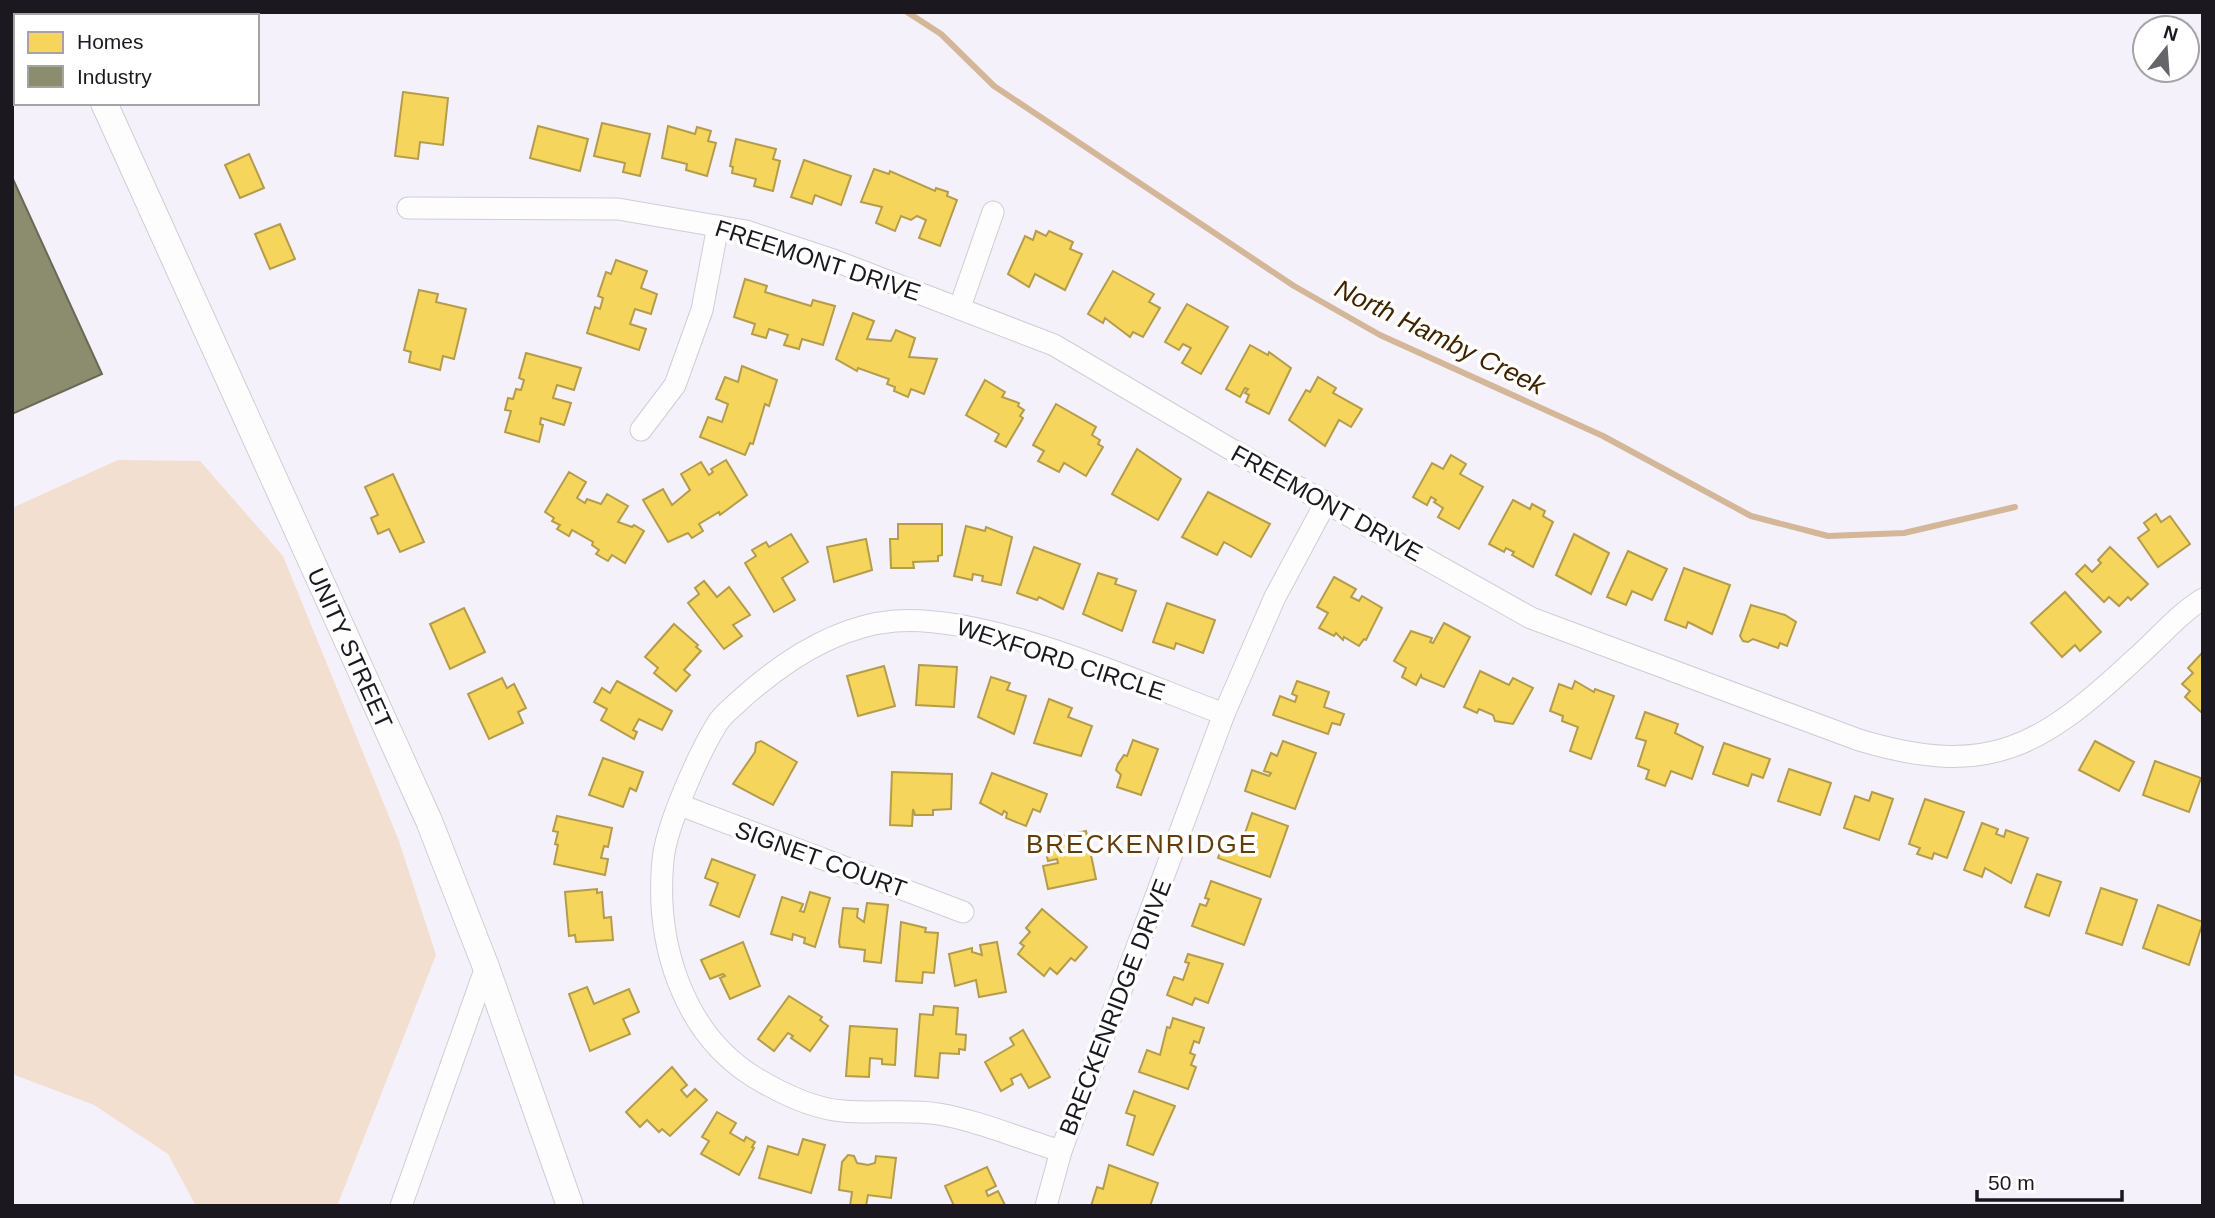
<svg xmlns="http://www.w3.org/2000/svg" width="2215" height="1218" font-family="Arial,sans-serif">
<rect width="100%" height="100%" fill="#f4f1fa"/>
<polygon fill="#f3dfd0" points="118,460 200,461 283,556 399,841 436,955 337,1206 196,1206 168,1154 94,1105 12,1074 12,508"/>
<g fill="#f6d55c" stroke="#b49c4a" stroke-width="2">
<polygon points="149,12 188,12 189,16 150,16"/>
<polygon points="403,92 448,98 443,145 420,142 418,159 395,156"/>
<polygon points="602,123 650,134 640,176 623,172 625,163 594,156"/>
<polygon points="538,126 588,139 580,171 530,158"/>
<polygon points="668,126 695,134 697,127 711,131 708,141 716,143 707,176 686,170 687,164 662,158"/>
<polygon points="736,139 776,149 773,159 780,161 773,191 754,186 756,179 732,173 733,167 730,166"/>
<polygon points="249,154 264,188 240,198 225,165"/>
<polygon points="804,160 851,176 841,205 815,195 812,204 791,197"/>
<polygon points="874,169 889,174 890,171 935,191 936,188 948,192 947,196 957,200 940,246 919,238 926,220 917,216 911,220 901,216 895,231 876,223 882,207 861,202"/>
<polygon points="280,224 295,259 270,269 255,234"/>
<polygon points="1036,231 1046,236 1049,231 1073,242 1070,249 1082,254 1065,290 1035,274 1029,287 1008,274 1025,236 1033,240"/>
<polygon points="616,260 647,271 641,288 657,294 651,314 635,309 630,324 646,329 639,350 587,333 595,307 600,309 603,298 598,296 606,272 611,274"/>
<polygon points="1113,271 1154,294 1149,302 1160,308 1143,337 1133,332 1130,337 1105,318 1103,323 1088,314"/>
<polygon points="745,279 767,286 765,292 811,306 813,300 835,306 823,345 802,339 799,349 784,345 788,335 769,329 766,338 752,334 755,324 734,317"/>
<polygon points="419,290 438,294 436,302 466,309 454,359 443,356 440,370 409,362 411,352 404,350"/>
<polygon points="1187,304 1228,327 1201,374 1182,363 1191,348 1183,344 1179,350 1165,342"/>
<polygon points="853,313 874,321 867,339 891,341 896,330 915,338 909,357 937,359 924,394 911,389 908,397 894,391 895,387 887,384 889,379 858,368 857,371 836,359"/>
<polygon points="1250,345 1268,355 1269,352 1291,368 1269,414 1246,402 1249,395 1245,393 1248,389 1245,388 1240,397 1226,389"/>
<polygon points="526,353 581,368 574,390 557,385 553,398 571,403 564,425 541,418 540,424 543,425 539,442 505,432 511,411 505,410 508,398 513,399 516,389 521,390 524,380 519,378"/>
<polygon points="742,366 777,380 769,406 765,404 753,444 750,443 745,455 700,437 708,417 722,422 728,404 716,399 725,377 738,382"/>
<polygon points="1318,377 1336,388 1333,393 1362,409 1351,427 1339,420 1325,446 1289,420 1306,390 1310,392"/>
<polygon points="985,380 1005,392 1002,397 1019,403 1018,406 1024,410 1020,416 1023,418 1006,447 995,441 999,434 966,415"/>
<polygon points="1056,404 1096,427 1092,435 1100,440 1098,444 1103,447 1086,476 1064,463 1059,472 1038,461 1044,451 1033,445"/>
<polygon points="1137,449 1181,479 1158,520 1112,494"/>
<polygon points="1451,455 1466,464 1460,474 1483,487 1459,529 1438,517 1443,508 1434,502 1436,500 1431,497 1427,505 1413,497 1432,463 1443,469"/>
<polygon points="726,460 747,495 720,515 719,512 699,524 703,531 692,538 688,533 668,542 643,500 663,489 672,505 690,490 681,474 701,462 709,475 713,472 711,469"/>
<polygon points="569,472 586,482 577,498 585,503 587,499 601,504 607,494 628,506 618,522 632,527 634,525 644,531 625,563 612,555 608,561 596,554 599,550 592,545 593,542 572,530 569,536 557,529 560,525 552,521 554,518 545,512"/>
<polygon points="393,474 424,542 400,552 389,529 378,534 371,518 378,515 365,487"/>
<polygon points="1208,492 1270,524 1251,557 1224,542 1217,555 1182,537"/>
<polygon points="1513,500 1530,509 1532,504 1545,511 1543,516 1553,522 1533,567 1512,555 1514,552 1506,548 1504,552 1489,544"/>
<polygon points="2156,514 2161,522 2170,516 2190,544 2158,567 2138,538 2149,530 2144,523"/>
<polygon points="898,524 942,524 942,555 938,556 938,561 913,562 914,568 891,568 890,539 898,539"/>
<polygon points="966,526 985,531 986,527 1012,537 1001,585 982,581 983,576 973,574 972,580 954,576"/>
<polygon points="791,534 808,562 782,578 795,600 774,612 745,563 756,556 752,550 766,542 769,547"/>
<polygon points="1574,534 1609,553 1591,594 1556,575"/>
<polygon points="866,539 872,570 834,582 827,547"/>
<polygon points="1034,547 1080,564 1063,609 1039,597 1037,600 1017,593"/>
<polygon points="2110,547 2148,584 2131,600 2128,597 2119,606 2109,597 2104,602 2076,574 2085,565 2092,572 2101,563 2098,560"/>
<polygon points="1628,551 1667,569 1652,600 1632,591 1626,605 1607,597"/>
<polygon points="1684,568 1730,585 1712,634 1688,622 1686,628 1665,620"/>
<polygon points="1098,573 1117,579 1115,584 1136,591 1122,631 1083,614"/>
<polygon points="1334,577 1356,589 1351,597 1359,601 1362,596 1382,608 1366,640 1364,639 1359,646 1344,637 1343,640 1336,633 1334,636 1319,628 1328,613 1317,607"/>
<polygon points="704,581 717,597 729,587 750,615 733,625 742,636 724,649 688,603 699,594 695,588"/>
<polygon points="2065,592 2101,632 2080,651 2075,645 2062,657 2031,623"/>
<polygon points="1167,603 1215,620 1203,653 1176,643 1174,649 1153,642"/>
<polygon points="1751,605 1785,615 1796,622 1787,646 1780,643 1778,648 1753,639 1748,642 1743,641 1740,636"/>
<polygon points="464,608 485,652 450,669 430,624"/>
<polygon points="1444,623 1470,637 1444,687 1422,678 1421,675 1416,685 1402,677 1406,668 1394,661 1411,631 1432,638 1430,642 1433,643"/>
<polygon points="674,624 698,645 696,647 701,651 684,670 690,675 676,691 654,673 658,668 645,657"/>
<polygon points="2202,653 2203,653 2203,714 2185,697 2190,691 2182,684 2193,673 2188,668"/>
<polygon points="919,665 957,667 954,707 916,705"/>
<polygon points="884,666 895,706 858,716 847,676"/>
<polygon points="1480,671 1509,685 1513,678 1533,688 1513,724 1495,721 1493,715 1479,709 1477,713 1464,707"/>
<polygon points="991,677 1010,683 1007,690 1026,696 1014,734 978,717"/>
<polygon points="502,678 507,688 514,684 526,708 518,712 523,723 489,739 468,694"/>
<polygon points="617,681 672,711 662,730 639,719 633,730 637,732 634,739 601,720 607,709 594,702 602,688 610,693"/>
<polygon points="1297,681 1329,692 1324,707 1344,714 1340,725 1332,723 1328,734 1273,715 1280,696 1295,702 1297,696 1292,694"/>
<polygon points="1575,681 1594,692 1595,689 1614,696 1591,759 1570,751 1578,727 1562,721 1563,716 1550,711 1559,684 1572,689"/>
<polygon points="1049,699 1072,708 1068,717 1092,726 1081,756 1034,743"/>
<polygon points="1645,712 1678,724 1675,733 1703,747 1692,779 1671,771 1665,786 1646,779 1649,770 1638,766 1646,741 1636,738"/>
<polygon points="1133,740 1158,749 1141,795 1117,787 1121,775 1116,770 1118,764 1124,755 1127,756"/>
<polygon points="761,741 797,762 773,805 733,784 755,752 756,743"/>
<polygon points="1283,741 1316,753 1295,809 1245,791 1252,770 1269,776 1271,773 1264,771 1271,753 1277,756"/>
<polygon points="2095,741 2134,762 2119,791 2079,770"/>
<polygon points="1724,743 1770,759 1763,778 1752,774 1748,786 1713,774"/>
<polygon points="603,758 643,772 636,791 630,788 623,807 589,795"/>
<polygon points="2155,761 2201,778 2189,812 2143,795"/>
<polygon points="1789,769 1831,783 1820,815 1778,801"/>
<polygon points="892,772 952,774 951,809 933,810 933,815 915,815 913,809 912,826 890,825"/>
<polygon points="992,773 1047,794 1040,812 1033,809 1026,826 1006,818 1007,813 1004,811 1002,815 980,803"/>
<polygon points="1872,792 1893,799 1879,840 1844,828 1855,796 1869,801"/>
<polygon points="1925,799 1964,812 1947,858 1934,853 1932,859 1917,854 1920,848 1909,844"/>
<polygon points="1252,813 1288,826 1270,877 1218,858 1226,836 1248,844 1250,838 1244,836"/>
<polygon points="557,816 612,828 608,847 604,846 601,858 608,859 605,875 554,864 558,845 555,844 558,832 553,831"/>
<polygon points="1982,823 1998,829 1996,834 2004,837 2006,830 2028,838 2011,883 1985,868 1982,877 1964,870"/>
<polygon points="1086,831 1096,879 1048,889 1043,866 1058,863 1057,859 1048,861 1043,840"/>
<polygon points="712,859 755,875 739,917 710,905 718,883 705,878"/>
<polygon points="2037,874 2061,882 2049,916 2025,907"/>
<polygon points="1211,881 1261,899 1244,945 1192,926 1200,904 1206,906 1209,899 1205,898"/>
<polygon points="2101,888 2137,900 2122,945 2086,933"/>
<polygon points="597,889 597,893 602,892 604,918 611,917 613,940 576,942 575,935 569,936 565,892"/>
<polygon points="810,892 830,898 815,947 804,943 805,938 793,934 792,940 771,934 782,897 803,904 800,911 804,912"/>
<polygon points="867,903 888,905 881,963 864,961 865,950 840,947 839,942 843,908 858,909 857,917 864,922"/>
<polygon points="2158,905 2203,922 2189,965 2143,948"/>
<polygon points="1042,909 1087,947 1075,961 1071,958 1057,974 1050,968 1044,976 1018,954 1024,946 1020,943 1030,932 1026,928"/>
<polygon points="901,922 926,928 925,932 938,933 934,973 923,972 922,983 896,981"/>
<polygon points="743,942 760,986 730,999 720,978 725,976 723,974 710,979 701,960"/>
<polygon points="997,942 1006,992 979,997 976,980 955,986 949,954 972,948 972,952 982,955 980,945"/>
<polygon points="1188,954 1223,964 1208,1003 1195,998 1192,1005 1167,995 1174,977 1183,980 1189,963 1185,962"/>
<polygon points="587,987 594,1004 629,989 639,1012 623,1019 630,1034 590,1051 569,994"/>
<polygon points="789,996 822,1017 820,1020 828,1026 810,1051 791,1038 793,1036 788,1033 774,1051 758,1039"/>
<polygon points="934,1006 958,1008 956,1034 966,1035 965,1050 959,1049 959,1054 940,1053 938,1078 915,1076 920,1014 933,1015"/>
<polygon points="1173,1018 1204,1028 1199,1043 1194,1041 1190,1053 1195,1055 1191,1065 1196,1067 1188,1089 1139,1072 1147,1050 1160,1055 1167,1027 1170,1028"/>
<polygon points="850,1026 897,1029 895,1065 882,1064 882,1059 870,1058 869,1077 846,1076"/>
<polygon points="1023,1030 1050,1077 1029,1088 1021,1074 1011,1079 1013,1084 1001,1091 985,1062 1014,1045 1010,1038"/>
<polygon points="672,1067 687,1085 681,1090 687,1097 695,1089 707,1100 670,1136 662,1129 659,1132 647,1120 640,1127 626,1112"/>
<polygon points="1134,1091 1175,1106 1153,1155 1127,1145 1135,1116 1126,1113"/>
<polygon points="717,1112 736,1123 730,1133 744,1141 746,1137 755,1142 752,1147 754,1148 739,1175 701,1154 709,1141 702,1137"/>
<polygon points="803,1139 825,1145 811,1193 759,1178 768,1146 798,1155"/>
<polygon points="848,1155 854,1156 857,1163 868,1165 875,1163 876,1156 896,1158 891,1198 868,1195 866,1206 850,1206 852,1192 839,1190 842,1162"/>
<polygon points="1109,1165 1158,1183 1150,1206 1091,1206 1097,1187 1103,1189"/>
<polygon points="987,1167 996,1186 986,1191 988,1196 998,1191 1005,1205 954,1206 945,1186"/>
</g>
<polygon fill="#8c8c6e" stroke="#6a6957" stroke-width="2" points="12,177 102,374 12,414"/>
<g fill="none" stroke-linecap="round" stroke-linejoin="round">
<polyline stroke="#d4b699" stroke-width="6" points="907,12 941,34 994,86 1294,286 1380,335 1603,436 1751,516 1828,536 1904,533 2015,507"/>
<g stroke="#d0cdd5" stroke-width="23">
<g id="minor">
<path d="M408 208 618 209 746 231 833 260 1054 345 1227 447 1531 618 1859 740C1989 779 2041 747 2135 659 2157 640 2178 614 2203 599"/>
<polyline points="960,307 993,212"/>
<polyline points="641,430 675,385 702,310 718,226"/>
<polyline points="680,805 963,912"/>
<path d="M1061 1151C1021 1139 979 1121 939 1114 907 1109 875 1114 843 1111 814 1109 779 1092 754 1077 682 1032 655 942 663 860 666 826 699 753 717 724 722 715 732 708 739 701 782 662 835 626 895 621 988 614 1135 681 1224 714"/>
<polyline points="401,1206 486,967"/>
<polyline points="1046,1206 1061,1151 1224,714 1275,597 1326,502"/>
</g>
</g>
<g stroke="#d0cdd5" stroke-width="28">
<g id="tertiary">
<polyline points="62,12 64,16"/>
<path id="s1" d="M104 103 429 821 486 967 570 1206"/>
</g>
</g>
<use href="#minor" stroke="#fdfdfe" stroke-width="21"/>
<use href="#tertiary" stroke="#fdfdfe" stroke-width="26"/>
</g>
<g text-anchor="middle" dominant-baseline="central" stroke-width="7" stroke-linejoin="round" paint-order="stroke">
<g font-size="24" fill="#1b1820" stroke="#fff">
<text transform="translate(818 260) rotate(18)">FREEMONT DRIVE</text>
<text transform="translate(1327 503) rotate(29)">FREEMONT DRIVE</text>
<text stroke="none"><textPath href="#s1" startOffset="598">UNITY STREET</textPath></text>
<text transform="translate(1061 659) rotate(18)">WEXFORD CIRCLE</text>
<text transform="translate(821 859) rotate(20)">SIGNET COURT</text>
<text transform="translate(1115 1007) rotate(-69)">BRECKENRIDGE DRIVE</text>
</g>
<g font-size="26" font-style="italic" fill="#3f2300" stroke="#fff">
<text transform="translate(1440 337) rotate(26)">North Hamby Creek</text>
</g>
<g font-size="26" letter-spacing="2" fill="#633d0c" stroke="#fff">
<text x="1142" y="844">BRECKENRIDGE</text>
</g>
</g>
<rect width="2215" height="1218" fill="none" stroke="#1b1820" stroke-width="28"/>
<rect x="14" y="14" width="245" height="91" fill="#ffffff" stroke="#a4a3a6" stroke-width="2"/>
<rect x="28" y="32" width="35" height="21" fill="#f6d55c" stroke="#a4a3a6" stroke-width="2"/>
<text x="77" y="49" font-size="21" fill="#1b1820">Homes</text>
<rect x="28" y="66" width="35" height="21" fill="#8c8c6e" stroke="#a4a3a6" stroke-width="2"/>
<text x="77" y="84" font-size="21" fill="#1b1820">Industry</text>
<g transform="translate(2166 49) rotate(17)"><circle r="33" fill="#ffffff" stroke="#a4a3a6" stroke-width="2"/>
<path d="M0-5L12 26L0 18L-12 26Z" fill="#67646c"/>
<text y="-10" font-size="19" font-weight="bold" text-anchor="middle" fill="#1b1820">N</text>
</g>
<path d="M1977 1190v10h145v-10" fill="none" stroke="#1b1820" stroke-width="3.5"/>
<text x="1988" y="1190" font-size="21" fill="#1b1820" stroke="#ffffff" stroke-width="5" paint-order="stroke">50 m</text>
</svg>
